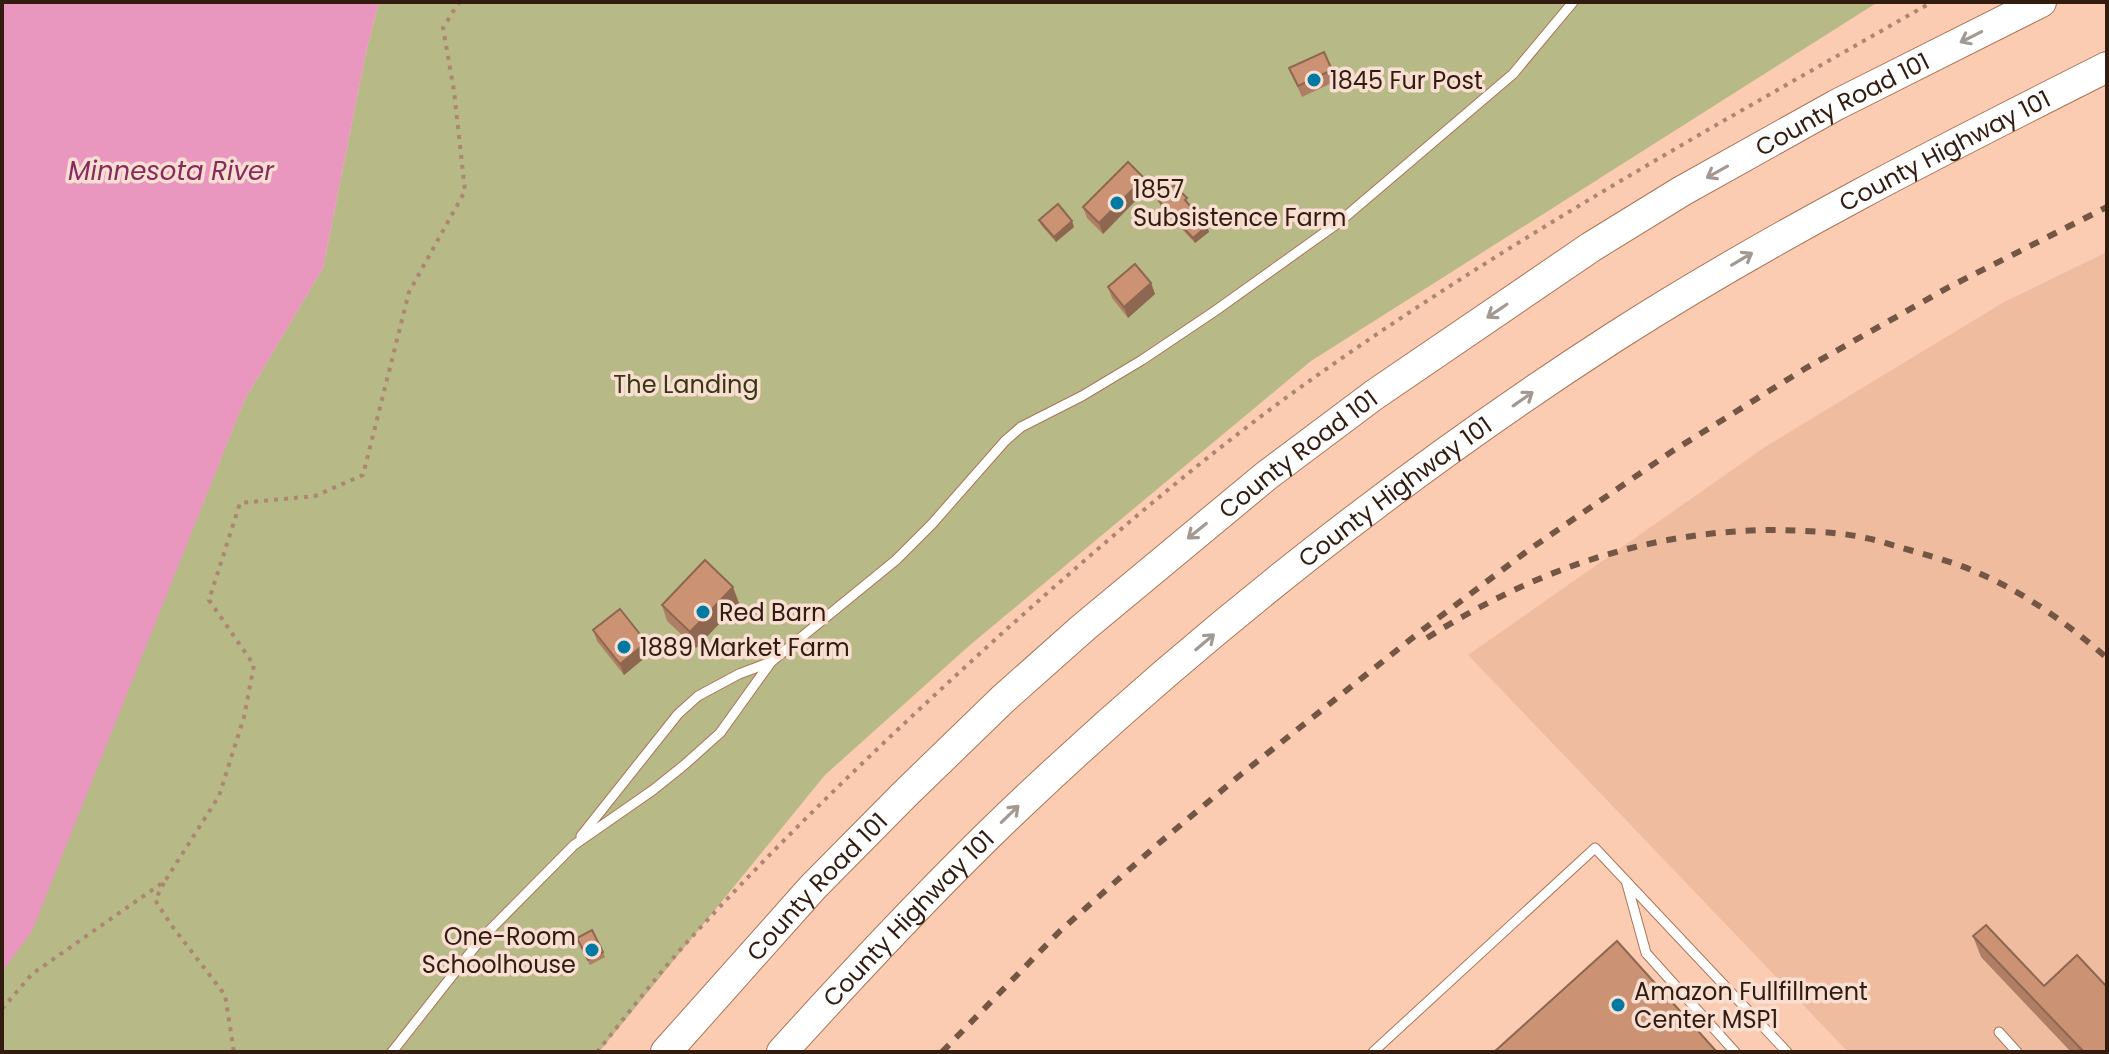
<svg xmlns="http://www.w3.org/2000/svg" width="2109" height="1054" font-family="Poppins,sans-serif">
<rect width="100%" height="100%" fill="#fcccb2"/>
<polygon fill="#f0bca0" points="2107,252 2107,1052 1848,1052 1468,655 1765,447 2004,302"/>
<polygon fill="#b7b987" points="379,2 1878,2 1311,361 970,645 825,775 599,1052 2,1052 2,940 170,585 245,399 323,268 366,52"/>
<polygon fill="#e997bf" points="2,2 379,2 366,52 323,268 245,399 32,931 2,972"/>
<g fill="none" stroke-linecap="round" stroke-linejoin="round">
<g stroke="#ab7557" stroke-width="11">
<g id="service">
<polyline points="581,836 678,714 698,696 739,674 771,662"/>
<polyline points="1627,884 1646,953 1735,1052"/>
<polyline points="1999,1032 2017,1052"/>
<polyline points="392,1052 481,939 574,845 653,790 683,766 720,733 771,662 896,560 932,524 1005,441 1021,427 1082,396 1142,360 1215,311 1338,223 1513,74 1573,2"/>
<polyline points="1373,1052 1595,848 1787,1052"/>
</g>
</g>
<g stroke="#ab7557" stroke-width="32">
<g id="primary">
<path id="s1" d="M666 1052 813 887 905 794 1003 699 1084 627 1266 476 1374 395 1591 247 1682 191 1836 105 2041 2"/>
<path id="s2" d="M782 1052C860 966 940 880 1025 800 1205 630 1408 470 1616 336 1774 235 1940 151 2107 67"/>
</g>
</g>
<g stroke="#ac8672" stroke-width="4" stroke-dasharray="4 6" stroke-linecap="butt">
<polyline points="164,883 155,900 172,926 225,995 234,1052"/>
<polyline points="2,1009 32,974 165,881 219,796 244,717 254,665 209,600 240,503 315,496 363,475 409,292 465,191 454,91 443,28 459,2"/>
<path d="M597 1052C631 1010 664 966 701 927 799 821 903 723 1009 627 1099 547 1190 468 1287 397 1491 249 1713 127 1932 2"/>
</g>
<use href="#service" stroke="#fff" stroke-width="9"/>
<use href="#primary" stroke="#fff" stroke-width="30"/>
<g stroke="#745645" stroke-width="6" stroke-dasharray="10 10" stroke-linecap="butt">
<path d="M1427 638C1536 569 1652 529 1782 530 1809 531 1839 532 1866 538 1882 541 1897 547 1913 551 1934 557 1956 563 1976 572 2024 592 2068 624 2107 658"/>
<polyline points="942,1052 1060,931 1158,844 1239,776 1421,631 1530,549 1671,452 1806,368 1949,287 2107,207"/>
</g>
</g>
<g fill="#af7e64">
<polygon points="1289,68 1332,70 1336,81 1302,97"/>
<polygon points="1144,178 1148,188 1103,234 1087,218 1083,207"/>
<polygon points="1159,201 1189,204 1207,226 1209,232 1195,243 1161,207"/>
<polygon points="1039,220 1074,227 1056,242 1041,225"/>
<polygon points="1151,283 1155,294 1128,318 1112,298 1108,287"/>
<polygon points="739,603 696,648 667,621 662,605"/>
<polygon points="593,630 643,638 647,649 647,656 624,675 597,641"/>
<polygon points="1973,936 2107,1052 2071,1052 1981,957"/>
<polygon points="577,938 603,952 605,957 590,965"/>
</g>
<g fill="#8e6751">
<polygon points="1144,178 1148,188 1103,234 1099,223"/>
<polygon points="1072,221 1074,227 1056,242 1054,237"/>
<polygon points="1207,226 1209,232 1195,243 1193,238"/>
<polygon points="1151,283 1155,294 1128,318 1124,307"/>
<polygon points="733,587 739,603 696,648 690,632"/>
<polygon points="643,638 647,649 647,656 624,675 620,664"/>
</g>
<g fill="#cb9374" stroke="#8e6751" stroke-width="2">
<polygon points="1324,52 1332,70 1298,86 1289,68"/>
<polygon points="1128,162 1144,178 1099,223 1083,207"/>
<polygon points="1174,185 1187,198 1185,200 1207,226 1193,238 1159,201"/>
<polygon points="1058,204 1072,221 1054,237 1039,220"/>
<polygon points="1135,264 1151,283 1124,307 1108,287"/>
<polygon points="705,560 733,587 690,632 662,605"/>
<polygon points="620,609 643,638 643,645 620,664 593,630"/>
<polygon points="1986,925 2044,986 2077,955 2107,987 2107,1052 2084,1052 1973,936"/>
<polygon points="592,930 603,952 588,960 577,938"/>
<polygon points="1617,941 1717,1052 1494,1052"/>
</g>
<defs><path id="oneway-shaft" d="M-6 0H5M1.5-3L5.5 0L1.5 3" fill="none" stroke-width="1.6" stroke-linecap="round" stroke-linejoin="round" transform="scale(2)"/></defs>
<g stroke="#a39993">
<use href="#oneway-shaft" transform="translate(1971 37) rotate(153)"/>
<use href="#oneway-shaft" transform="translate(1717 172) rotate(151)"/>
<use href="#oneway-shaft" transform="translate(1742 259) rotate(-31)"/>
<use href="#oneway-shaft" transform="translate(1497 311) rotate(146)"/>
<use href="#oneway-shaft" transform="translate(1523 399) rotate(-35)"/>
<use href="#oneway-shaft" transform="translate(1197 531) rotate(141)"/>
<use href="#oneway-shaft" transform="translate(1205 642) rotate(-40)"/>
<use href="#oneway-shaft" transform="translate(1010 814) rotate(-44)"/>
</g>
<g fill="#007aa2" stroke="#f8dfd2" stroke-width="3">
<circle cx="1314" cy="80" r="8"/>
<circle cx="1117" cy="203" r="8"/>
<circle cx="703" cy="612" r="8"/>
<circle cx="624" cy="647" r="8"/>
<circle cx="592" cy="950" r="8"/>
<circle cx="1618" cy="1005" r="8"/>
</g>
<g text-anchor="middle" dominant-baseline="central" stroke-width="7" stroke-linejoin="round" paint-order="stroke">
<g font-size="24" fill="#321c10" stroke="#f8dfd2" text-anchor="start">
<text x="1330" y="80">1845 Fur Post</text>
<text x="1133" y="189">1857<tspan x="1133" dy="28">Subsistence Farm</tspan></text>
<text x="719" y="612">Red Barn</text>
<text x="640" y="647">1889 Market Farm</text>
<text x="576" y="936" text-anchor="end">One-Room<tspan x="576" dy="28">Schoolhouse</tspan></text>
<text x="1634" y="991">Amazon Fullfillment<tspan x="1634" dy="28">Center MSP1</tspan></text>
</g>
<g font-size="24" fill="#321c10" stroke="#f8dfd2">
<text stroke="none"><textPath href="#s1" startOffset="1520">County Road 101</textPath></text>
<text stroke="none"><textPath href="#s2" startOffset="1480">County Highway 101</textPath></text>
<text stroke="none"><textPath href="#s1" startOffset="872">County Road 101</textPath></text>
<text stroke="none"><textPath href="#s2" startOffset="832">County Highway 101</textPath></text>
<text stroke="none"><textPath href="#s1" startOffset="224">County Road 101</textPath></text>
<text stroke="none"><textPath href="#s2" startOffset="184">County Highway 101</textPath></text>
</g>
<g font-size="24" fill="#373813" stroke="#f8dfd2">
<text x="686" y="384">The Landing</text>
</g>
<g font-size="26" font-style="italic" fill="#882a5f" stroke="#f8dfd2">
<text x="171" y="171">Minnesota River</text>
</g>
</g>
<rect width="2109" height="1054" fill="none" stroke="#321c10" stroke-width="8"/>
</svg>
